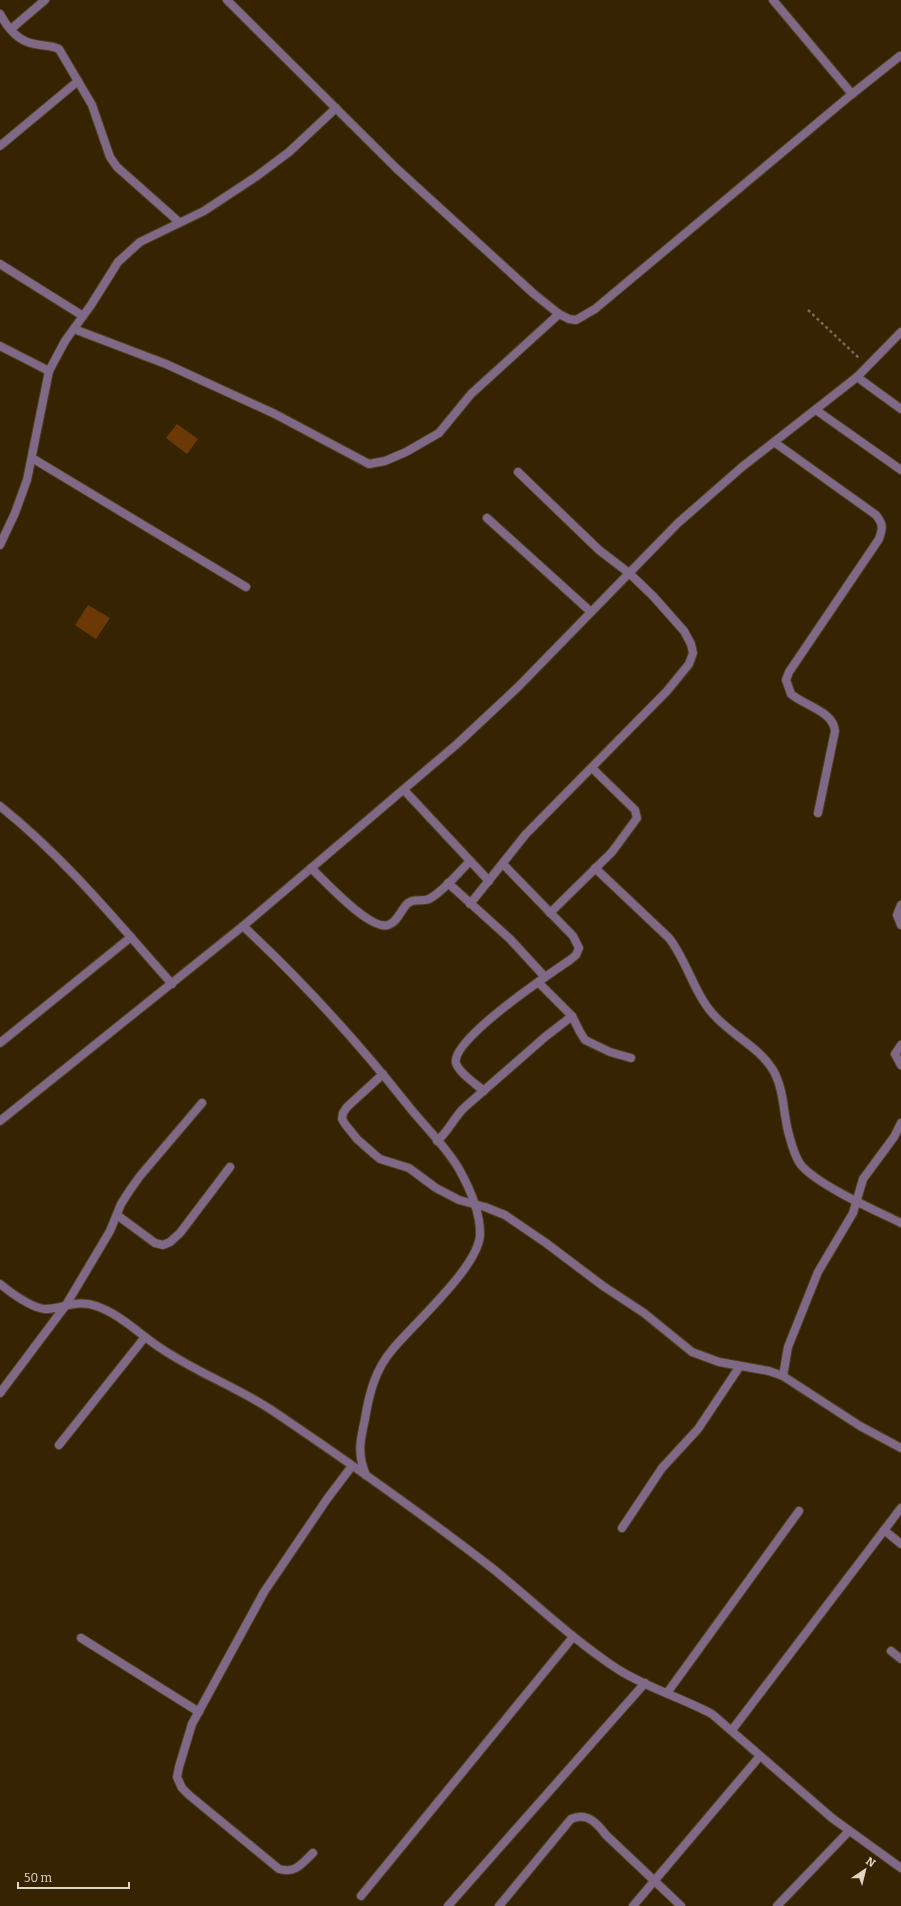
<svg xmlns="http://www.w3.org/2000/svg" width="901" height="1906" font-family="Bitter,serif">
<rect width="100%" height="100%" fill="#352302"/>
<g fill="#6c3805">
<polygon points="177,424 198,439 187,454 166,438"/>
<polygon points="88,605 110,618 96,639 75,625"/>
</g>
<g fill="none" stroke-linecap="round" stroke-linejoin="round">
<g stroke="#513f21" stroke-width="10">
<polyline id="lane" points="773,0 852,94"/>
</g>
<g stroke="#513f21" stroke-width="10">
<g id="street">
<polyline points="227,0 396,168 534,294 559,314 569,319 576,320 595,309 852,94 900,56"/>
<path d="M0 14C7 27 19 42 35 44 43 46 51 45 59 49L92 105 110 157 117 167 179 222"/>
<polyline points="11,29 45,0"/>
<polyline points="0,146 78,81"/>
<polyline points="0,264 83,316"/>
<polyline points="74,329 166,364 275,414 369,464 385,461 406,452 439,433 471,394 559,314"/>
<polyline points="0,346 49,371"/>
<polyline points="857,377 901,409"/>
<polyline points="816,410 901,470"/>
<path d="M774 442 876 515C883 524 883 528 879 539L789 672 786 680 791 694C805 706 833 711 835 731L818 813"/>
<polyline points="32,458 246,587"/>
<polyline points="487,518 591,612"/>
<polyline points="0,545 15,513 27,480 49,371 65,341 91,305 118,262 140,242 204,211 257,176 289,152 336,108"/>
<polyline points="404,790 489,881"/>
<path d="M0 806C65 858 117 922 172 984"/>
<path d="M311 868C325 881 370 931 388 925 398 922 401 909 408 903 415 898 422 902 429 899 443 892 459 872 470 861"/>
<path d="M595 868 669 938C687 961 694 993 713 1014 731 1035 758 1046 773 1070 784 1089 783 1111 788 1131 791 1142 794 1156 801 1165 819 1186 875 1210 901 1223"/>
<polyline points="448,883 510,939 545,977"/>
<polyline points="470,904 526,834 667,691 689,664 693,653 691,644 684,631 653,596 629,573 599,550 518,472"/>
<polyline points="901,905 897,915 901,925"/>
<polyline points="550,913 612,852 637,818 635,810 592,768"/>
<path d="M243 926C302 981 356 1040 406 1103 423 1125 445 1145 459 1169 469 1187 480 1212 480 1233 481 1265 413 1324 392 1350 375 1370 369 1394 365 1419 360 1441 357 1454 366 1475"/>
<polyline points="538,982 572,1016 580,1032 585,1040 610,1052 631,1058"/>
<polyline points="0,1043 131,937"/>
<polyline points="901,1045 895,1054 901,1065"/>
<polyline points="383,1074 347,1107 343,1113 342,1119 345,1124 357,1139 374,1154 380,1159 409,1168 436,1188 459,1200 485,1207 505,1215 546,1243 603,1286 644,1313 692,1352 719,1362 769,1371 783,1376 860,1426 901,1448"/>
<path d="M484 1091C477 1085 458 1072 456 1063 450 1040 551 973 570 960L576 955 579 948 573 936 503 864"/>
<polyline points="0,1121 243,926 457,744 518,687 678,523 742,467 857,377 901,332"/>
<path d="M437 1141C449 1131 454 1117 465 1107L545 1037 572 1016"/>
<polyline points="117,1215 155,1243 163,1245 170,1242 180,1233 230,1167"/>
<path d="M0 1284C10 1292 31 1308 45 1309 62 1309 78 1299 96 1306 120 1314 138 1333 159 1347 195 1372 237 1387 273 1411 347 1461 421 1513 492 1568 534 1602 573 1640 619 1670 648 1688 682 1698 712 1714L832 1818 901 1868"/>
<polyline points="783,1376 788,1347 818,1272 853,1213 863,1179 894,1137 901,1123"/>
<polyline points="0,1393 66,1305 110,1231 121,1204 130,1190 140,1176 202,1103"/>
<polyline points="59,1445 145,1337"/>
<polyline points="622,1528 662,1468 698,1429 740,1366"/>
<polyline points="884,1530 901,1544"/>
<polyline points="81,1638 199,1712"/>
<polyline points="891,1651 901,1659"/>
<polyline points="667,1693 799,1511"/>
<polyline points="732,1730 901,1508"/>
<path d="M313 1853C302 1863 296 1874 279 1869L189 1795 182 1788 177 1777 179 1767 192 1724 264 1592 327 1499 352 1466"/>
<polyline points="361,1896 573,1637"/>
<polyline points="448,1906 645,1683"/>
<path d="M499 1906 571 1819C587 1812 597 1823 606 1835L681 1906"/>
<polyline points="633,1906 760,1756"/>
<polyline points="777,1906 849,1831"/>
</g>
</g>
<polyline stroke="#7a6b50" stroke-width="2.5" stroke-dasharray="3 3" stroke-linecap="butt" points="808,310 860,359"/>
<use href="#lane" stroke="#7f6987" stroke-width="8"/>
<use href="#street" stroke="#7f6987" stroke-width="8"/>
</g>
<g transform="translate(865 1870) rotate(35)" stroke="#352302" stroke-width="3" paint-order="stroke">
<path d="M0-3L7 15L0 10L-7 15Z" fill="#e1d5c3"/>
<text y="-6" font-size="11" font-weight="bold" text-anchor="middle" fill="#e1d5c3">N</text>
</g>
<path d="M18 1882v6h111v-6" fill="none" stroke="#e1d5c3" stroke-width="2"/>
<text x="24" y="1882" font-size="12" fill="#e1d5c3" stroke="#352302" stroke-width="3" paint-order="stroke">50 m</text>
</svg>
